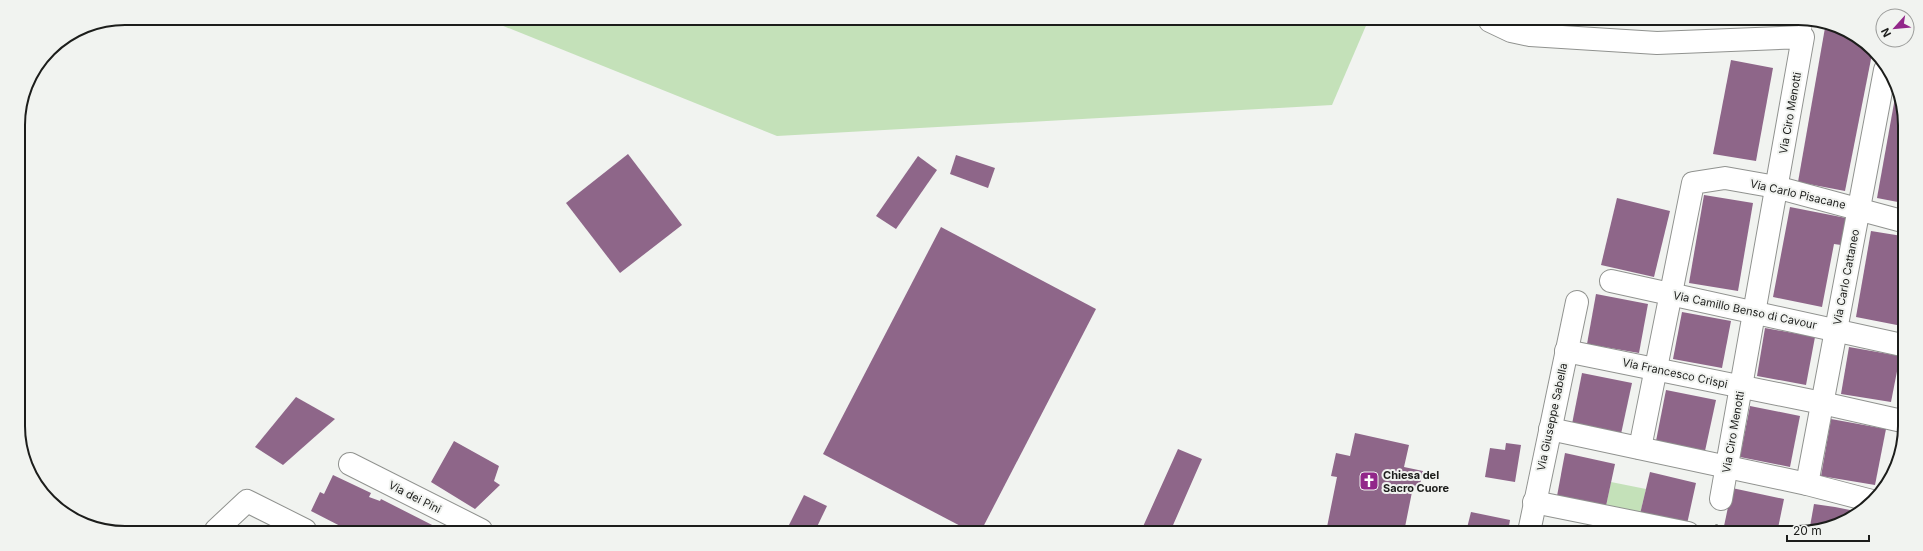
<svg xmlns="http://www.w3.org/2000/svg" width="1923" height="551" font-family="Inter,sans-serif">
<rect width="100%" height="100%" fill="#f1f3f0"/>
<g fill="#c4e1b9">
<polygon points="486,19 1368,21 1332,105 777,136"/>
<polygon points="1611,482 1646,489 1640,514 1606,506"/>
</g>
<g fill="#8e6689">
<polygon points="1826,22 1873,49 1845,191 1798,182"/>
<polygon points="1731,60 1773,68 1756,161 1713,154"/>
<polygon points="1896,92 1903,105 1903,203 1877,198"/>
<polygon points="628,154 682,225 620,273 566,203"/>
<polygon points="956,155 995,168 988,188 950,174"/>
<polygon points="918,156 937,170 896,229 876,216"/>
<polygon points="1704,195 1753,203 1738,291 1689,283"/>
<polygon points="1617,198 1670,211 1654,277 1601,265"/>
<polygon points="1790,207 1846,218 1841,245 1834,244 1822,307 1773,297"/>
<polygon points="941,227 1096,309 981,531 970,531 823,454"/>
<polygon points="1871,231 1902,236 1902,326 1856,317"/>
<polygon points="1596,294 1648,304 1639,353 1587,344"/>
<polygon points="1682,312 1731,321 1722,368 1673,359"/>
<polygon points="1765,328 1815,337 1806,385 1757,376"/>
<polygon points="1849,347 1900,356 1891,402 1841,394"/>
<polygon points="1582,373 1632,383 1621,434 1572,424"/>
<polygon points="1666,390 1716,400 1705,451 1656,441"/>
<polygon points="296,397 335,419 283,465 255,447"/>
<polygon points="1750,406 1800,416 1790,467 1740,457"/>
<polygon points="1831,419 1886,429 1875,485 1821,476"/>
<polygon points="1355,433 1409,445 1404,467 1423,471 1419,489 1413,487 1404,532 1326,532 1337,477 1331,476 1336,453 1350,456"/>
<polygon points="454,441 499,466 494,481 500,485 475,509 431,482"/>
<polygon points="1506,443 1521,445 1515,482 1485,477 1490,448 1505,450"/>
<polygon points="1178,449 1202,459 1170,532 1142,531 1141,531"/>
<polygon points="1565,453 1615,464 1606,506 1557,496"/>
<polygon points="1650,472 1696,483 1687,524 1640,514"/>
<polygon points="333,475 371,493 369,497 380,501 381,499 442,530 348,530 311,511 320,492 324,494"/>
<polygon points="1732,488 1784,499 1777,533 1723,531"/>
<polygon points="804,495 827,506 815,531 786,531"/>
<polygon points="1814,504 1835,507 1860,512 1839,525 1809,532"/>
<polygon points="1471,512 1510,520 1508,532 1466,532"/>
<polygon points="1550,525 1584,532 1548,532"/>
</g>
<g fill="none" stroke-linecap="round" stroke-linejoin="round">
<g stroke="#90928f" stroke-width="14">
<polyline id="service" points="1803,37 1806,22"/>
</g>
<g stroke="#90928f" stroke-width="24">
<g id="minor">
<polyline points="1490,21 1511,31 1530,35 1657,43 1803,37 1721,499"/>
<polyline points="1611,281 1902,345"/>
<polyline points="1566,351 1822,403 1902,421"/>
<polyline points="1550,429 1807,484 1872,501"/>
<polyline points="1640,448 1693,183 1725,178 1776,187 1902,221"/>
<polyline points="350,464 481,530"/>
<polyline points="1807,484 1885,70"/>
<polyline points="1534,502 1688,533"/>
<polyline points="216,530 247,501 305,530"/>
<polyline points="1529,532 1577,302"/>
</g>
</g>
<polyline stroke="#7d7f7c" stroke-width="2.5" stroke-dasharray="1 3" stroke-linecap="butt" points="1715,533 1717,523"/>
<use href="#service" stroke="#fff" stroke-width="13"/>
<use href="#minor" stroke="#fff" stroke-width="22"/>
</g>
<defs>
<g id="church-square" transform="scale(1)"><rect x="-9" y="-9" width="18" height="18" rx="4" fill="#92278a" stroke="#f1f3f0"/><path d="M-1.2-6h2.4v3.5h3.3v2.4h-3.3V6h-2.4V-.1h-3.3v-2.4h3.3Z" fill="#fff"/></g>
</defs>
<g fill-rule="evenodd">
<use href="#church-square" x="1369" y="481"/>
</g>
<g text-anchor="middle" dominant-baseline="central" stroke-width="4" stroke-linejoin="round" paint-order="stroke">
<g font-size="11" fill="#1c1d1b" stroke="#f1f3f0">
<text transform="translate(1790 113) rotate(-80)">Via Ciro Menotti</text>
<text transform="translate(1798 194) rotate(13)">Via Carlo Pisacane</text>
<text transform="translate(1846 277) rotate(-79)">Via Carlo Cattaneo</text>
<text transform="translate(1745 310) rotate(12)">Via Camillo Benso di Cavour</text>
<text transform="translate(1675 373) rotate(12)">Via Francesco Crispi</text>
<text transform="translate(1552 417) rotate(-78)">Via Giuseppe Sabella</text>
<text transform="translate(1733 432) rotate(-80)">Via Ciro Menotti</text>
<text transform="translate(415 497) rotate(27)">Via dei Pini</text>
</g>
<g font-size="11" font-weight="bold" fill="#1c1d1b" stroke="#f1f3f0" text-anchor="start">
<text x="1383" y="475">Chiesa del<tspan x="1383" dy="13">Sacro Cuore</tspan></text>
</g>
</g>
<path d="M0 0H1923V551H0ZM125 25H1798A100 100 0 0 1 1898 125V426A100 100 0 0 1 1798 526H125A100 100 0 0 1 25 426V125A100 100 0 0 1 125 25Z" fill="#f1f3f0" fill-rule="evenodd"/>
<path fill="none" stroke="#1c1d1b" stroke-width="2" d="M125 25H1798A100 100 0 0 1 1898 125V426A100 100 0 0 1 1798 526H125A100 100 0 0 1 25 426V125A100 100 0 0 1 125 25Z"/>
<g transform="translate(1895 28) rotate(243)"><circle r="19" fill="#f1f3f0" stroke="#9c9d9b"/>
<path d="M0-3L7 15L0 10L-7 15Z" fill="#92278a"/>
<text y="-6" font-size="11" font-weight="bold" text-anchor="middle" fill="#1c1d1b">N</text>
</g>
<path d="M1787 535v6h82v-6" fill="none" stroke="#1c1d1b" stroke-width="2"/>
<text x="1793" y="535" font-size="12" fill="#1c1d1b" stroke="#f1f3f0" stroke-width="3" paint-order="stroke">20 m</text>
</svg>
